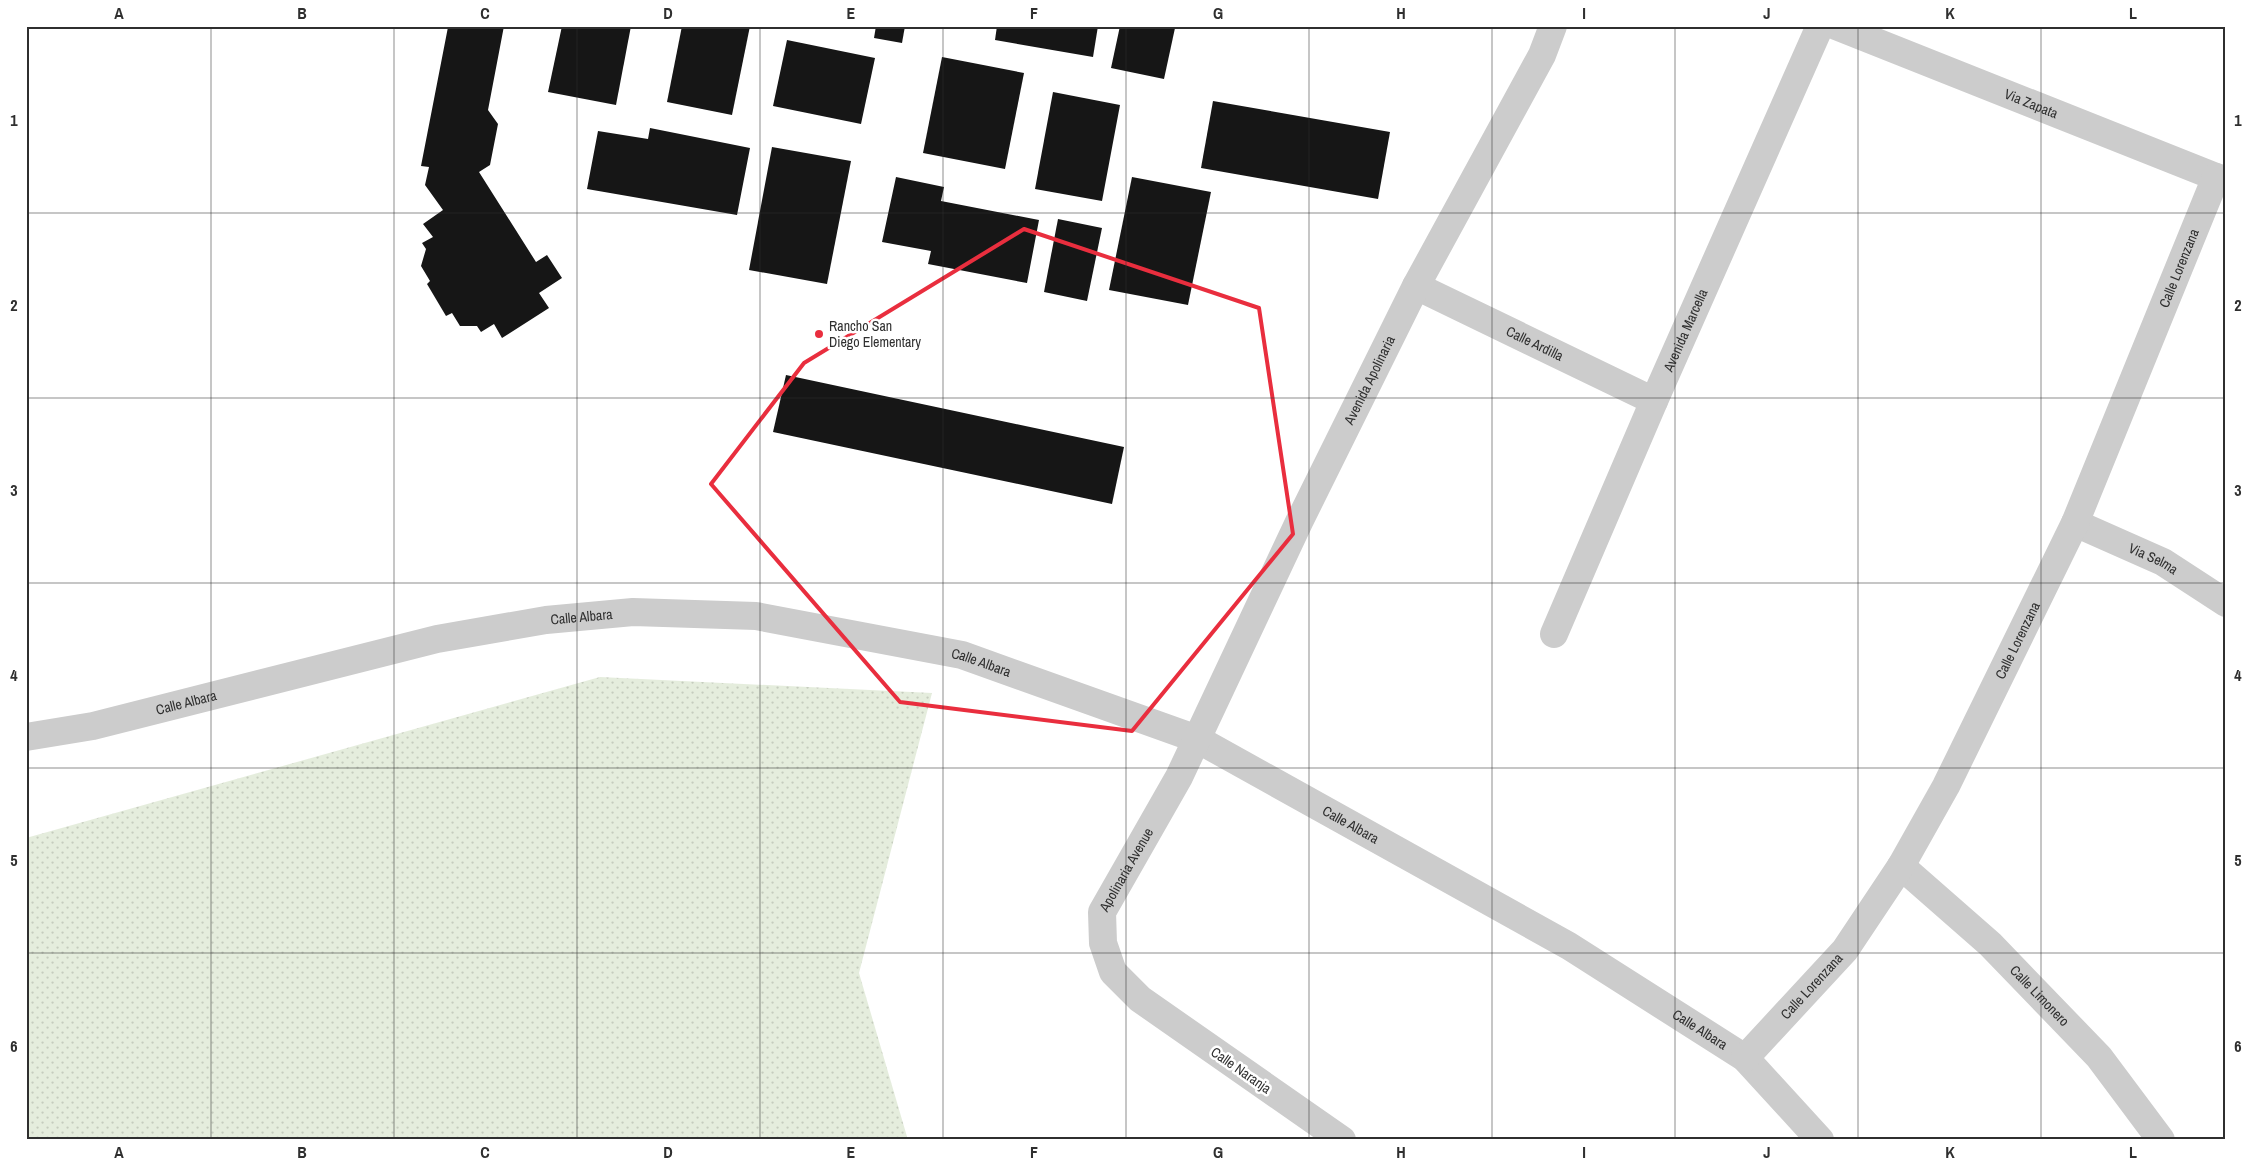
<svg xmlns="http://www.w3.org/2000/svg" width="2252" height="1166" font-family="'Archivo Narrow',sans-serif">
<defs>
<pattern id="grass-dots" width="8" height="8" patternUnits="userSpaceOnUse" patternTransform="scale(1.25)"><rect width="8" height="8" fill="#e5eddd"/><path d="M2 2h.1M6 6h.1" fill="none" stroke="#c5ccbe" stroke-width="1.8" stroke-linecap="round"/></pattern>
</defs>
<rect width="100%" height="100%" fill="#fff"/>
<polygon fill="url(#grass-dots)" points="600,677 932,693 859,973 908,1140 26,1140 26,838"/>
<g fill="#161616">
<polygon points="454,26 504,26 488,110 498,124 490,165 479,172 536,262 547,255 562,278 539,293 549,308 502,338 494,324 481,332 477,326 460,326 452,313 446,316 427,284 430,281 421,266 426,249 422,243 433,237 423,224 443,210 425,185 429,167 421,166 448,27 454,28"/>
<polygon points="562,26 631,26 616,105 548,92"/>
<polygon points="682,26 750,26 732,115 667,102"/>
<polygon points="876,26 905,26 902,43 874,38"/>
<polygon points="997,26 1098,26 1093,57 995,40"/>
<polygon points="1120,26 1175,28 1164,79 1111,68"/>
<polygon points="787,40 875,58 861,124 773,106"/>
<polygon points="942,57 1024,73 1005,169 923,153"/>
<polygon points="1053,92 1120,105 1102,201 1035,189"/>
<polygon points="1213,101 1390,132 1378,199 1201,168"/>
<polygon points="650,128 750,148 737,215 587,189 598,131 648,139"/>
<polygon points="772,147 851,161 827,284 749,270"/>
<polygon points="896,177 944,187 941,201 1039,220 1027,283 928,264 931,251 882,242"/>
<polygon points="1132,177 1211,192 1188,305 1109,290"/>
<polygon points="1058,219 1102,228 1087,301 1044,292"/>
<polygon points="786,375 1124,447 1112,504 773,432"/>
</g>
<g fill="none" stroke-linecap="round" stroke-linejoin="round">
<g stroke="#ccc" stroke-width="28">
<path id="s1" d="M1836 26 2226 181"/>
<path id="s2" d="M1416 286 1654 401"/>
<path id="s3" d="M2075 523 2163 562 2226 603"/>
<path id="s4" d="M1554 634 1654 401 1820 26"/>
<path id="s5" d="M26 737 93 726 437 639 546 620 633 612 756 616 962 655 1197 739 1569 946 1745 1058 1820 1140"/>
<path id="s6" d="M1901 866 1990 944 2099 1057 2161 1140"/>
<path id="s7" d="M1745 1058 1845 950 1901 866 1946 786 2075 523 2216 177"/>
<path id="s8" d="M1342 1140 1140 999 1113 972 1103 943 1102 912 1179 777 1299 522 1416 286 1542 55 1553 26"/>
</g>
</g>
<path fill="none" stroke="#e92e3e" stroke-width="4" stroke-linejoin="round" d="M1024 229 1259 308 1293 534 1132 731 900 702 711 484 804 363Z"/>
<path fill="none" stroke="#2f2f2f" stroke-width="1" stroke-opacity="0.55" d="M211 26V1140M394 26V1140M577 26V1140M760 26V1140M943 26V1140M1126 26V1140M1309 26V1140M1492 26V1140M1675 26V1140M1858 26V1140M2041 26V1140M26 213H2226M26 398H2226M26 583H2226M26 768H2226M26 953H2226"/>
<circle fill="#e92e3e" stroke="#fff" stroke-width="2" cx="819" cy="334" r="5"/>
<g text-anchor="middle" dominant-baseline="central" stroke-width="5" stroke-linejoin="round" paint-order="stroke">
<g font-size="14" fill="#2f2f2f" stroke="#fff">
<text stroke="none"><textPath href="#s1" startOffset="210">Via Zapata</textPath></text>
<text stroke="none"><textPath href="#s7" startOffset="908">Calle Lorenzana</textPath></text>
<text stroke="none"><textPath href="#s4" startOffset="331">Avenida Marcella</textPath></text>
<text stroke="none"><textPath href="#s2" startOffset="132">Calle Ardilla</textPath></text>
<text stroke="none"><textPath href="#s8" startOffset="942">Avenida Apolinaria</textPath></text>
<text stroke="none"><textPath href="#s3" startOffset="86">Via Selma</textPath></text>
<text stroke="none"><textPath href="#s5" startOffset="569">Calle Albara</textPath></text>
<text stroke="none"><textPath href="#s7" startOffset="502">Calle Lorenzana</textPath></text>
<text stroke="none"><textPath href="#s5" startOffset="974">Calle Albara</textPath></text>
<text stroke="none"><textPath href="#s5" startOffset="164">Calle Albara</textPath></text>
<text stroke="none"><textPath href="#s5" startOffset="1379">Calle Albara</textPath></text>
<text stroke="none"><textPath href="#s8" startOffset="395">Apolinaria Avenue</textPath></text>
<text stroke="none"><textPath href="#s7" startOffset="98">Calle Lorenzana</textPath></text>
<text stroke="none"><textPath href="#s6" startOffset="190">Calle Limonero</textPath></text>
<text stroke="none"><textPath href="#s5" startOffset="1784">Calle Albara</textPath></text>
<text transform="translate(1241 1070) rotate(35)">Calle Naranja</text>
</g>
<g font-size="14" fill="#2f2f2f" stroke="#fff" text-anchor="start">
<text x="829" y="326">Rancho San<tspan x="829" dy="16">Diego Elementary</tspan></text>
</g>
</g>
<rect width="2252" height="1166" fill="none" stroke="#ffffff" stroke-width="55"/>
<rect x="28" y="28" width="2196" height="1110" fill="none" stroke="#2f2f2f" stroke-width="2"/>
<g font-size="16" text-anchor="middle" font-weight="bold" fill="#2f2f2f">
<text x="119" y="19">A</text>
<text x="302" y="19">B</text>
<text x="485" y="19">C</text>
<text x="668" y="19">D</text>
<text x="851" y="19">E</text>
<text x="1034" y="19">F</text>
<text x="1218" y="19">G</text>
<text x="1401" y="19">H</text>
<text x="1584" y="19">I</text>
<text x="1767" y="19">J</text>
<text x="1950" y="19">K</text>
<text x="2133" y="19">L</text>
<text x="14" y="126">1</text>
<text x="2238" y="126">1</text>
<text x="14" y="311">2</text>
<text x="2238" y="311">2</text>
<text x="14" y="496">3</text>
<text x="2238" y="496">3</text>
<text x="14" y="681">4</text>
<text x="2238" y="681">4</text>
<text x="14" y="866">5</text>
<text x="2238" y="866">5</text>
<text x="14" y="1052">6</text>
<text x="2238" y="1052">6</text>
<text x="119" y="1158">A</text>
<text x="302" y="1158">B</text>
<text x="485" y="1158">C</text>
<text x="668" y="1158">D</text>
<text x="851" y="1158">E</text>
<text x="1034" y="1158">F</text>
<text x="1218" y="1158">G</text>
<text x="1401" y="1158">H</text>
<text x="1584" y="1158">I</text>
<text x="1767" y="1158">J</text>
<text x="1950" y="1158">K</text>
<text x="2133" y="1158">L</text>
</g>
</svg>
